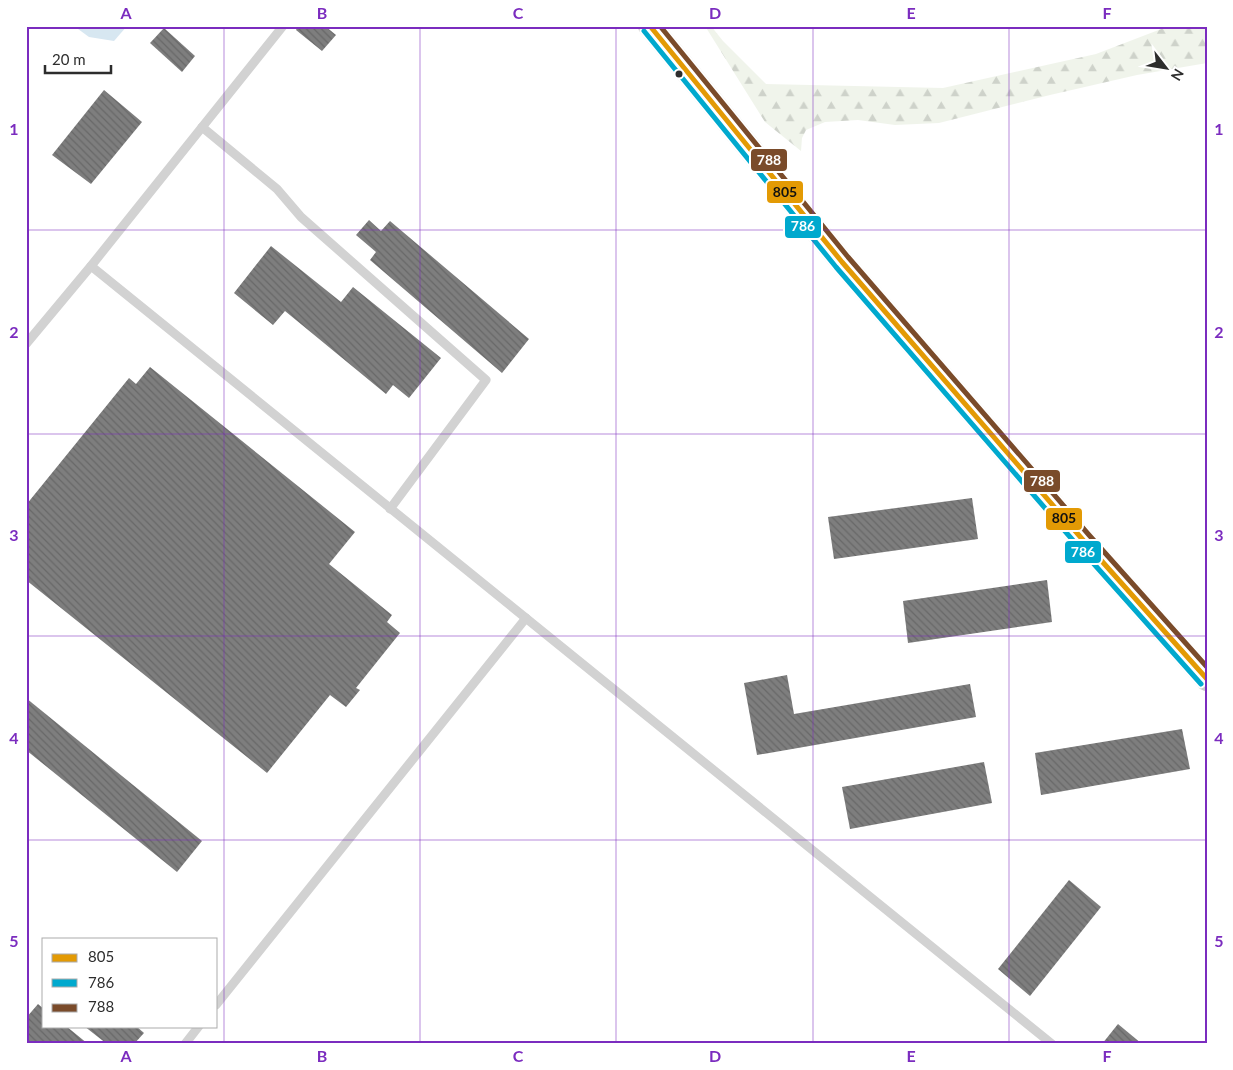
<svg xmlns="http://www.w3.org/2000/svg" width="1233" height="1070" font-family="Lato,sans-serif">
<defs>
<pattern id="forest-firs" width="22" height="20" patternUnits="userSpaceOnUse" patternTransform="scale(1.25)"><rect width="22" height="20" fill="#f0f4eb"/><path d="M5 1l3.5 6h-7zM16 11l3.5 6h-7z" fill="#ced2ca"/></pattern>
<pattern id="building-back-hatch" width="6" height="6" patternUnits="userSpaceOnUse" patternTransform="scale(1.25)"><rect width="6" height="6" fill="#7e7e7e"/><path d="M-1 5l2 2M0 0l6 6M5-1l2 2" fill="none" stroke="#686868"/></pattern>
</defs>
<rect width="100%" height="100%" fill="#fff"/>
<polygon fill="url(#forest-firs)" points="705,26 711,26 723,41 766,84 943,88 1096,54 1169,26 1207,26 1207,63 1137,75 1050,95 939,123 895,125 858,120 825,122 806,130 802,138 801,151 765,122"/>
<polygon fill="#d7e7f1" points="74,26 127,26 114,41 89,37"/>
<g fill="url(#building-back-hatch)">
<polygon points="298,26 325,26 336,35 322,51 296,30"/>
<polygon points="164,28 195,56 182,72 150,43"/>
<polygon points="104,90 142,122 91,184 52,155"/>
<polygon points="369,220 381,231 390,221 529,339 502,373 370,260 376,252 356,235"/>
<polygon points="271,246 341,302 353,287 441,358 409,398 393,385 386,394 285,311 273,325 234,293"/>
<polygon points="150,367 355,532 329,564 392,615 387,622 400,633 356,688 360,690 346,707 330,695 267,773 26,580 26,505 129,378 136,384"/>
<polygon points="972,498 978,539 834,559 828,517"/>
<polygon points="1047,580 1052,622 908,643 903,601"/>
<polygon points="787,675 794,714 970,684 976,717 757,755 744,683"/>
<polygon points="26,698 202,841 177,872 26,750"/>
<polygon points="1182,729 1190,769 1041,795 1035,753"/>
<polygon points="984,762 992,803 850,829 842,787"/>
<polygon points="1069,880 1101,907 1030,996 998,969"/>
<polygon points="38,1004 44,1009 44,1026 66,1026 88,1044 32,1044 26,1039 26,1018"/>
<polygon points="1118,1024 1142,1044 1102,1044"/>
<polygon points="84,1026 136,1026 144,1033 134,1044 107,1044"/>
</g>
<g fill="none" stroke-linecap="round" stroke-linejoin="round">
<g stroke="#d2d2d2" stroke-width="9">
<polyline points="202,127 277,189 301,217 486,380 390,509"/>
<polyline points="91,266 1052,1044"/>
<polyline points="26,344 91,266 283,26"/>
<polyline points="216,1005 526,618"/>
<polyline points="185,1044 199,1026"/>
</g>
<polyline stroke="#cbcbcb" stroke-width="24" points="650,26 842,262 1083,540 1207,679"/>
<g stroke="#fff" stroke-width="9">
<polyline id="bus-1" points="650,26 842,262 1083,540 1207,679"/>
</g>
<g stroke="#fff" stroke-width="9">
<polyline id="bus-2" points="644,31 836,267 1077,545 1201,684"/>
</g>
<g stroke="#fff" stroke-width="9">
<polyline id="bus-3" points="660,26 848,257 1089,535 1207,667"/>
</g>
<use href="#bus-1" stroke="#e39a04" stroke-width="5"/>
<use href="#bus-2" stroke="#00a9ce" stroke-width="5"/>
<use href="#bus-3" stroke="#7a4b2a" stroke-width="5"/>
</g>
<path fill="none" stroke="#7b2cbf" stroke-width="1" stroke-opacity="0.55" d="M224 26V1044M420 26V1044M616 26V1044M813 26V1044M1009 26V1044M26 230H1207M26 434H1207M26 636H1207M26 840H1207"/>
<circle fill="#2d2d2d" stroke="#fff" stroke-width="2" cx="679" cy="74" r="4.5"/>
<g stroke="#fff" stroke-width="2">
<rect x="750" y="148" width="38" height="24" rx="5" fill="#7a4b2a"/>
<rect x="766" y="180" width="38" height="24" rx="5" fill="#e39a04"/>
<rect x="784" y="215" width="38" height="24" rx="5" fill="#00a9ce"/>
<rect x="1023" y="469" width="38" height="24" rx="5" fill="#7a4b2a"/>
<rect x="1045" y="507" width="38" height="24" rx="5" fill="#e39a04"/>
<rect x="1064" y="540" width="38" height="24" rx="5" fill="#00a9ce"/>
</g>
<g font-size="14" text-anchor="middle" font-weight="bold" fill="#fff">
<text x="769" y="165">788</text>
<text x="803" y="231">786</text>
<text x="1042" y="486">788</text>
<text x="1083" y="557">786</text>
</g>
<g font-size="14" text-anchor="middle" font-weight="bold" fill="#111">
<text x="785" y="197">805</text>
<text x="1064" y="523">805</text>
</g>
<rect width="1233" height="1070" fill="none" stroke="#ffffff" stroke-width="55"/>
<rect x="42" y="938" width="175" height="90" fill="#ffffff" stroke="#ababab"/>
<rect x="52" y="954" width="25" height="8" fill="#e39a04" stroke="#ababab"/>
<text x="88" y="962" font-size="15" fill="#2d2d2d">805</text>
<rect x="52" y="979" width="25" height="8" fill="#00a9ce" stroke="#ababab"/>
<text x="88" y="988" font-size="15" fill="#2d2d2d">786</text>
<rect x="52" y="1004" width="25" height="8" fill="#7a4b2a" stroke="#ababab"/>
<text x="88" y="1012" font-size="15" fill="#2d2d2d">788</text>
<g transform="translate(1166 68) rotate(121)" stroke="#ffffff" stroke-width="4" paint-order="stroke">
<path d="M0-4L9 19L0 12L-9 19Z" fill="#2d2d2d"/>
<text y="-8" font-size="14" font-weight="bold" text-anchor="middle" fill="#2d2d2d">N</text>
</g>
<path d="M45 65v8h66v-8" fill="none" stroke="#2d2d2d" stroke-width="2.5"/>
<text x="52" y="65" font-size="15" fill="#2d2d2d" stroke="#ffffff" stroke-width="4" paint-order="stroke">20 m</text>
<rect x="28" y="28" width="1178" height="1014" fill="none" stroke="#7b2cbf" stroke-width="2"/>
<g font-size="16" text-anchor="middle" font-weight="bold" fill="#7b2cbf">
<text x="126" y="19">A</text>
<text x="322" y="19">B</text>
<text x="518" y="19">C</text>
<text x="715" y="19">D</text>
<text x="911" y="19">E</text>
<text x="1107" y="19">F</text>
<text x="14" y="135">1</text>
<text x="1219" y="135">1</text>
<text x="14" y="338">2</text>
<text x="1219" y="338">2</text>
<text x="14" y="541">3</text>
<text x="1219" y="541">3</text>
<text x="14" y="744">4</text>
<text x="1219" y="744">4</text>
<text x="14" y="947">5</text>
<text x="1219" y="947">5</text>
<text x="126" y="1062">A</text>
<text x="322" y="1062">B</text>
<text x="518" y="1062">C</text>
<text x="715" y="1062">D</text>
<text x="911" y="1062">E</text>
<text x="1107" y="1062">F</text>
</g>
</svg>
